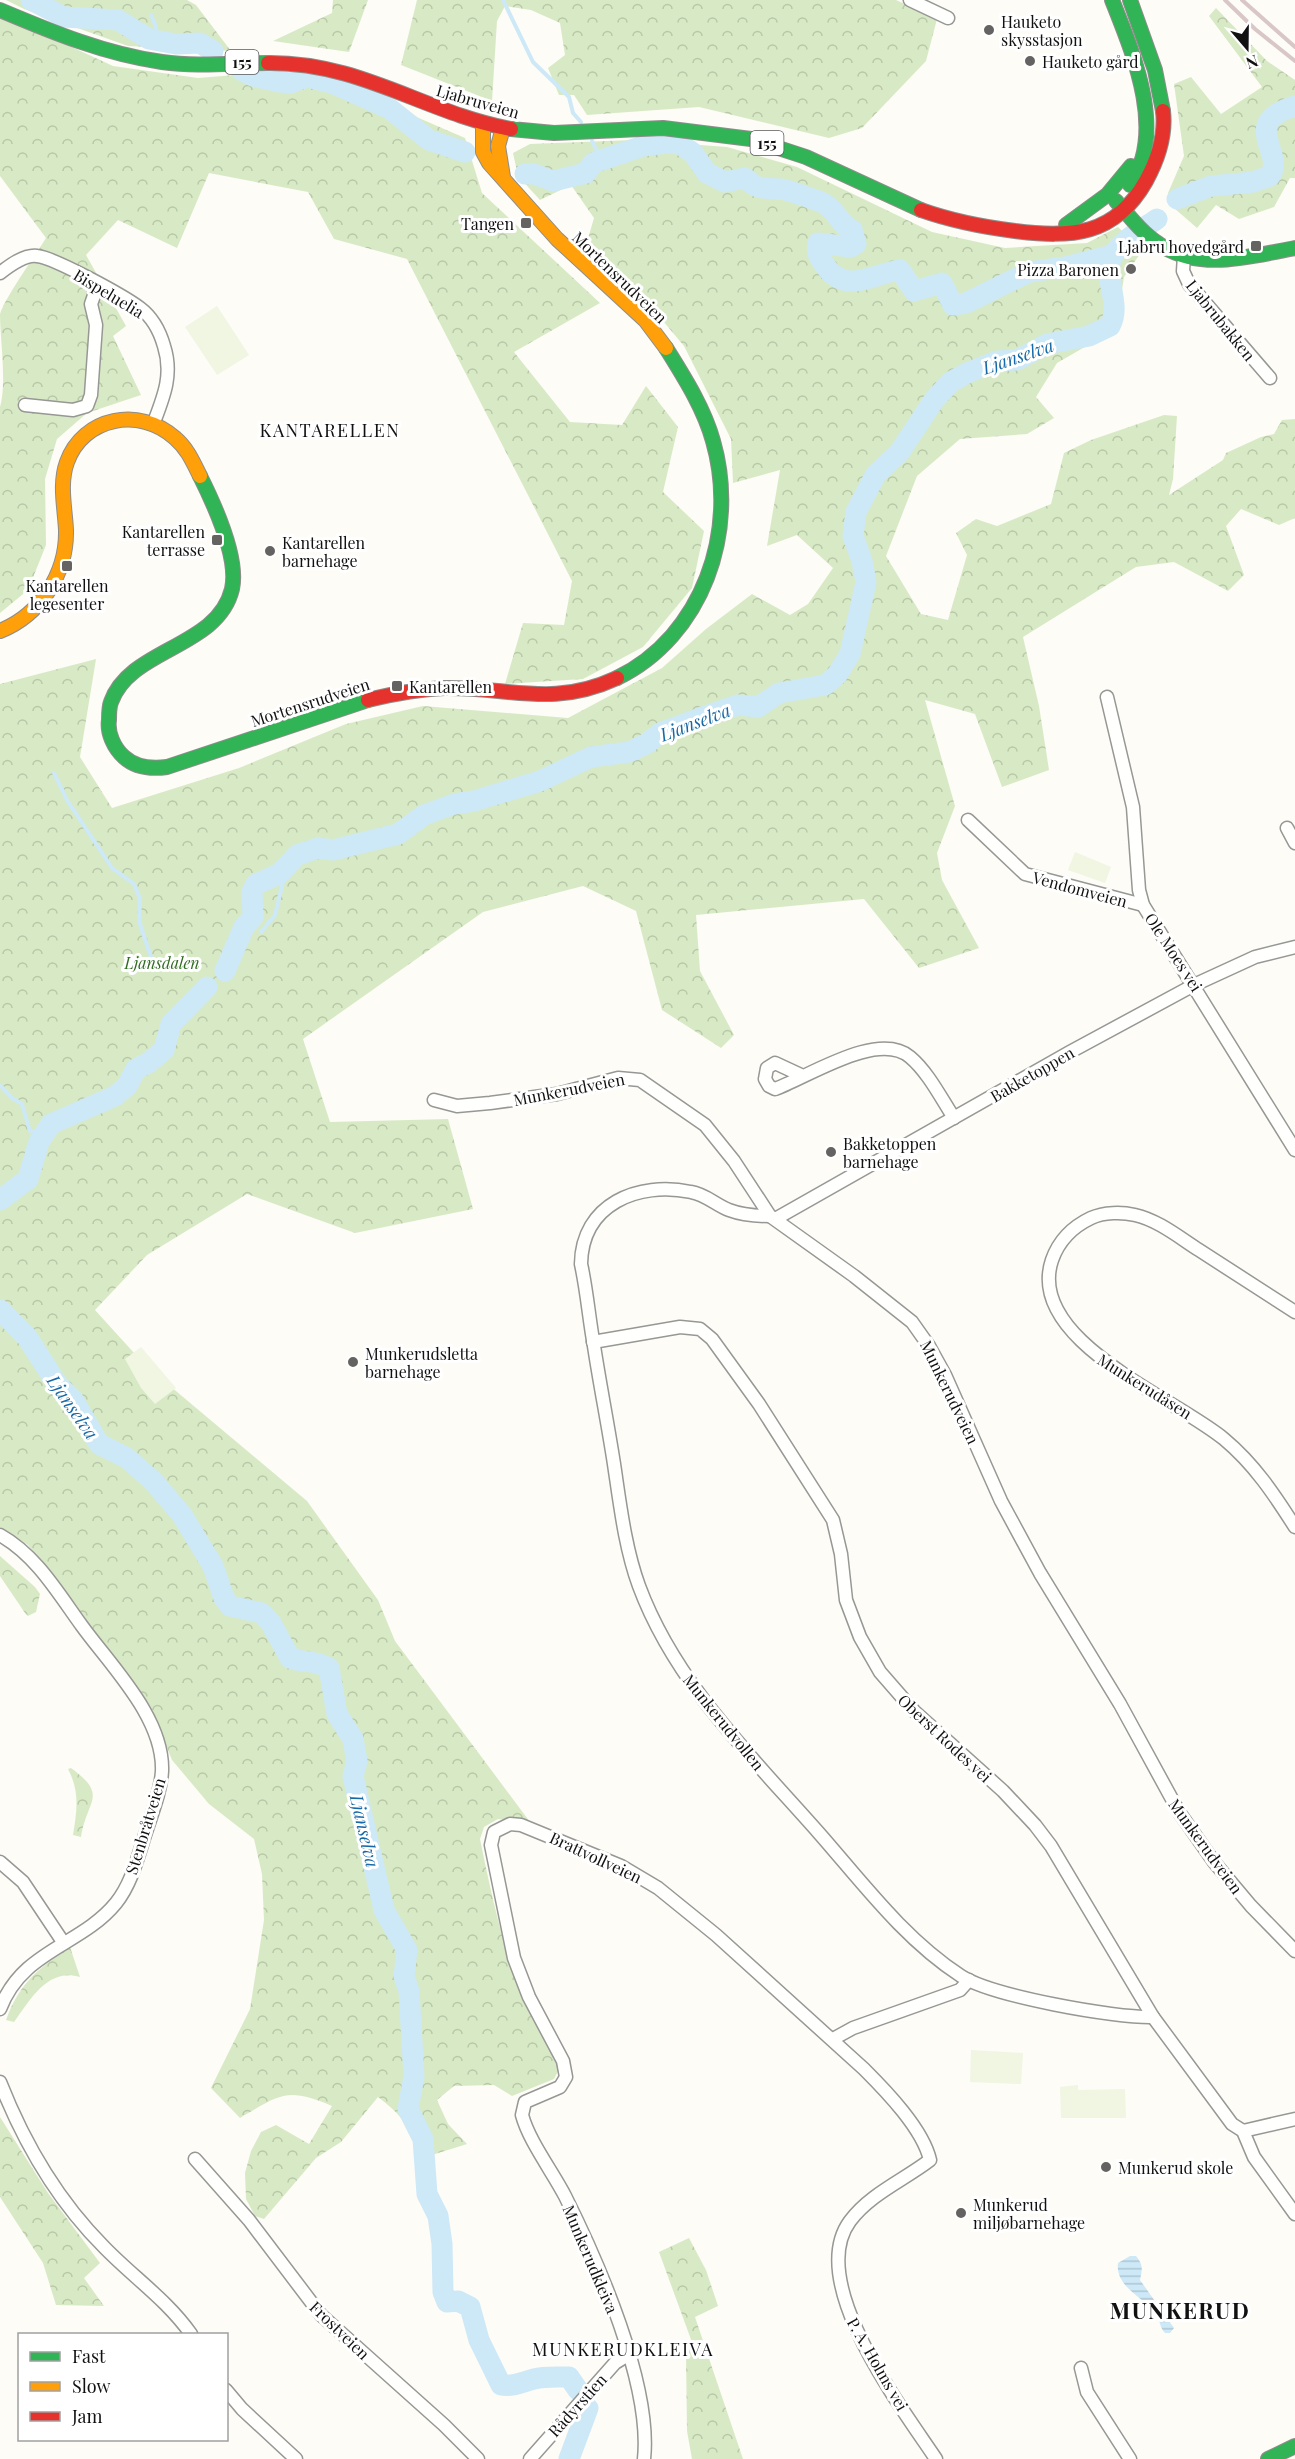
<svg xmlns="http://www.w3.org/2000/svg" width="1295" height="2459" font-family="'Playfair Display',serif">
<defs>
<pattern id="forest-crowns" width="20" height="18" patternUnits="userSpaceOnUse" patternTransform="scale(1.5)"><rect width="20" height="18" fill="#d8eac5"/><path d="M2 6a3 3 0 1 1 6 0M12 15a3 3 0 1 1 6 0" fill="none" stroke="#b8c8a8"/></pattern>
<pattern id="water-rules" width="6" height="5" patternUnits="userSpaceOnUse" patternTransform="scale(1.5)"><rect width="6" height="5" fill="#cde8f7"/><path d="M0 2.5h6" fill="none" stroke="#afc6d3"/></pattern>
</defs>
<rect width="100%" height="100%" fill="#fdfcf7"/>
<g fill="url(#forest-crowns)">
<polygon points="6,0 187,0 196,5 231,51 128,46 24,9"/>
<polygon points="333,0 368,0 349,52 273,41 332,13"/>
<polygon points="417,0 896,0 937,19 926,61 862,128 829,138 699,107 587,115 574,95 559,95 548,68 565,55 560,23 531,10 505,6 497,21 492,101 401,65"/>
<polygon points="1216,8 1267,61 1295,80 1295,178 1290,178 1274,207 1239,219 1216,205 1197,228 1174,208 1168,193 1184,156 1174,84 1191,77 1221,114 1262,87 1209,16"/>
<path d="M0 14 113 66 198 78 272 72 354 90 465 138 482 193 600 303 514 352 570 422 622 425 646 386 678 427 663 492 704 531 692 588 643 647 583 679 505 684 523 623 564 625 572 581 407 259 334 239 308 192 209 173 177 248 118 220 86 255 126 326 113 336 141 395 87 413 57 439 45 479 46 545 28 590 0 613V407C7 383 0 339 0 314 6 296 35 256 46 238L0 176Z"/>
<path d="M633 140 727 147 797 167 932 232 1005 248 1087 243 1118 227 1142 251 1124 277 1116 329 1057 363 1036 397 1054 418 1027 434 960 439 917 476 886 556 921 614 948 620 967 555 956 533 976 519 997 526 1051 504 1064 453 1091 440 1164 415 1177 416 1173 479 1169 495 1223 460 1226 453 1261 437 1274 434 1282 420 1295 419V518L1279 525 1241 509 1226 526 1244 575 1228 591 1174 562 1136 567 1023 637 1039 706 1049 770 1002 787 975 714 925 700 955 806 937 853 942 880 979 948 919 968 864 899 696 915 700 971 734 1035 721 1048 662 1010 636 911 583 886 483 912 303 1039 330 1122 448 1119 473 1209 355 1233 247 1194 147 1255 95 1310 145 1365 307 1501 378 1600 395 1641 530 1822 498 1819 484 1827 480 1839C491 1893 503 1948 523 1999 533 2023 550 2044 559 2069L554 2079 512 2096 494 2085 454 2086 437 2100 448 2124 467 2144 416 2160C415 2131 401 2114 378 2097L341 2142 316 2158 264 2219 255 2216 246 2199 245 2173 251 2151 261 2132 276 2125 309 2144 332 2106C287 2087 281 2094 240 2118L211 2088 250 2009 264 1920 262 1874 254 1839 209 1804 172 1760 161 1733 112 1656 70 1598 28 1545 0 1527V684L96 659 80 757 112 808 239 768 346 724 423 706 568 718 662 668 706 629 752 594 790 615 808 604 833 568 797 535 767 546 780 470 733 483 731 439 684 346 637 290 584 252 594 218 571 185 540 200 518 176 513 153 530 144Z"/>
<polygon points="0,1556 35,1587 40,1594 36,1612 28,1616 25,1613 0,1576"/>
<path d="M71 1768C109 1796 87 1799 81 1837L73 1835C77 1810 80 1792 68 1769Z"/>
<path d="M70 1947 80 1977C48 1967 30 2000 14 2022L6 2020C20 1982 38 1969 70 1947Z"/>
<polygon points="0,2117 48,2193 100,2263 84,2278 104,2306 56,2305 43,2263 0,2197"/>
<polygon points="689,2238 706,2270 718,2306 695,2317 743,2459 692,2459 687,2431 686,2354 693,2345 659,2252"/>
</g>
<g fill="#f0f6e1">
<polygon points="217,306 249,355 217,375 185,327"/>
<polygon points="1075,852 1111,867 1105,883 1068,870"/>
<polygon points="141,1347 176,1388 155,1404 141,1388 125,1359"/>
<polygon points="971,2050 1023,2053 1021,2084 970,2082"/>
<polygon points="1078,2085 1078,2090 1125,2089 1126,2118 1061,2118 1060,2087"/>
</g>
<path fill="url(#water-rules)" d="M1130 2256H1136C1144 2266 1142 2269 1140 2280L1174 2328 1170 2333H1165C1158 2326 1161 2318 1155 2312 1142 2297 1115 2286 1118 2263Z"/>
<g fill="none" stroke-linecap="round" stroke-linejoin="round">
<g stroke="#cde8f7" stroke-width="4">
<polyline points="503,0 533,62 569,97 573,113 581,122"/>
<polyline points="151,15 156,27 154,40"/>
<polyline points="592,141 602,160"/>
<polyline points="54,773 67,800 112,868 134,884 140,899 139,921 151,957"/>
<polyline points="261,932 275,915 286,869"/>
<polyline points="0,1085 12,1098 22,1104 30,1131 43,1134"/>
</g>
<g stroke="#cde8f7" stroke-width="21">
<polyline points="31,0 64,17 118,20 149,39 176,44 200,43 213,51"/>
<polyline points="241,70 253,76 280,82 291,83 307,77 332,83 390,109 429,140 465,152"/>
<path d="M525 174H534L553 181 586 173 593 163 643 146 666 143 680 144 693 153 707 173 725 182 745 178C761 192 762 187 780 189 791 190 805 197 816 200 836 206 838 224 852 230L856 244 850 247 818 243C816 251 819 258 824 264 844 295 870 275 900 270L914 291 942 283 953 305 966 303 1029 272 1065 267 1113 255"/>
<path d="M1177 199 1211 186 1253 182 1270 176C1286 152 1238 123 1295 106"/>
<path d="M225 971 244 927 253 917 252 892 256 884 279 874 297 855 318 848 333 850 398 834 424 815 454 804 474 801 540 781 591 757 629 752 646 744 662 732 700 718 738 705 758 707 779 693 825 685 837 675 850 654 866 582 862 561 853 536 856 512 876 474 899 453 934 400 951 382 967 373 997 361 1017 360 1047 344 1089 336 1110 326C1123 303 1100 275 1114 254 1124 238 1143 229 1157 219"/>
<polyline points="0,1200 28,1179 39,1142 51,1124 115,1096 127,1086 136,1069 148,1063 164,1050 171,1024 207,987"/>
<path d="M0 1310 27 1337 57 1384 74 1401 99 1444 127 1458 154 1482 182 1515 213 1566 224 1598 230 1606 262 1613 271 1623 290 1658C307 1664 312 1659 329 1668L337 1714 353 1739 357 1761 353 1776 384 1910 407 1950 404 1976 409 1991 414 2076 408 2109 423 2139 427 2194 438 2216 442 2244 443 2292 447 2302 458 2301 470 2307 479 2340 501 2385C513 2387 522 2382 534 2379 545 2376 557 2377 569 2377L578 2390"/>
<polyline points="569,2459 588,2408"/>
</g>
<g stroke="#979795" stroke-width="15">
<g id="street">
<polyline points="910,0 948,18"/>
<polyline points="1184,256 1183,271 1189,284 1270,378"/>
<path d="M0 273C9 266 25 254 37 256 55 258 124 296 140 308 152 317 160 332 164 346 173 374 164 396 154 422"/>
<polyline points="25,405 73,410 87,406 91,395 96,325 91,304 98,284"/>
<polyline points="1107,697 1133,807 1139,890 1143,905 1295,1150"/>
<polyline points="968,820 1025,874 1143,905"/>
<polyline points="1287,828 1295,843"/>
<path d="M803 1076 775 1063 767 1068 765 1079 769 1086 775 1089C808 1077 878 1030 910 1057 928 1072 941 1098 954 1118"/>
<polyline points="434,1100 457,1106 490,1103 557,1094 618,1078 640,1080 705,1125 734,1161 770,1216 854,1276 912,1322 929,1346 945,1375 1001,1501 1040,1573 1120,1704 1179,1812 1214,1862 1251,1906 1295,1951"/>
<path d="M770 1216C756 1216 742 1215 729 1210 716 1205 705 1194 691 1192 638 1181 582 1204 581 1264 587 1291 589 1319 594 1346 600 1385 608 1425 614 1464 620 1504 625 1548 639 1586 675 1683 751 1756 818 1832 862 1882 904 1939 961 1976 992 1996 1114 2018 1153 2017"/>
<polyline points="777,1218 1070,1052 1194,985 1255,957 1295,947"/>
<path d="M1295 1312C1263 1291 1231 1271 1199 1250 1180 1238 1158 1220 1135 1215 1122 1212 1104 1212 1091 1218 1072 1227 1059 1240 1052 1260 1025 1340 1175 1398 1224 1439 1254 1464 1274 1494 1295 1527"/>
<polyline points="593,1342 680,1327 700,1329 712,1339 759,1404 833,1520 841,1554 846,1600 860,1637 880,1672 914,1711 1003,1791 1035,1825 1051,1846 1153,2017 1232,2124 1243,2131 1254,2157 1295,2214"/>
<path d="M0 1535C36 1555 58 1593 82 1626 111 1666 164 1718 162 1771 161 1791 152 1813 146 1832 138 1856 132 1883 116 1903 81 1946 22 1950 0 2009"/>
<polyline points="0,1862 23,1882 63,1942"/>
<polyline points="833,2039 853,2028 960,1990 969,1980"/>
<path d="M0 2082C24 2143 58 2201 104 2247 133 2277 167 2300 191 2334"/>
<polyline points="1243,2131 1295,2119"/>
<polyline points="195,2159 249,2220 321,2315 444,2425 478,2459"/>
<polyline points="1081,2368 1087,2392 1130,2459"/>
<polyline points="226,2390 242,2409 296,2459"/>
<polyline points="530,2459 615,2363 628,2355"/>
<path d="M644 2459C652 2385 598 2262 565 2196 552 2171 529 2141 522 2115L525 2102 560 2087 566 2077 563 2061 529 1997 514 1958 491 1845 494 1832 510 1824 521 1825 621 1866 658 1888 716 1935 864 2069C886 2091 923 2129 930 2160 904 2180 870 2194 850 2221 805 2282 902 2408 936 2459"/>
</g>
</g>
<g stroke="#8e8d8b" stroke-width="16">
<g id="fast">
<path d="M1112 0C1133 53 1167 132 1130 185"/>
<polyline points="1130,0 1155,70 1163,111"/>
<path d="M0 10C52 32 105 54 162 62 197 67 233 63 268 63"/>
<polyline points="511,129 554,133 663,128 751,139 806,157 921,210"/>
<path d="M1116 201C1129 216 1142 233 1159 244 1200 272 1251 256 1295 248"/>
<polyline points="1066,225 1107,195 1131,166"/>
<path d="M200 476C214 504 239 558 232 589 218 648 130 648 111 702 109 707 109 715 109 720 107 733 114 748 124 757 136 768 152 769 167 767L368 700"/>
<path d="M617 678C703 636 739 531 713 441 704 408 684 377 666 348"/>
<polyline points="1268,2459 1295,2446"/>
</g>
</g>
<g stroke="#8e8d8b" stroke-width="16">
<g id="slow">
<polyline points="483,123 483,152 489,163 557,239 645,320 666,348"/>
<polyline points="503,128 498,146 503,177"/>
<path d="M0 631C40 615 67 574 66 530 65 508 59 484 67 462 83 417 140 406 175 438 187 448 193 462 200 476"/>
</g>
</g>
<g stroke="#8e8d8b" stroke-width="16">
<g id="jam">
<path d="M268 63C361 62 425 113 511 129"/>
<path d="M921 210C952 221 983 227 1015 231 1071 238 1115 236 1146 181 1158 159 1166 136 1163 111"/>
<path d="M368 700C393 694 419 689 445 688 510 687 552 708 617 678"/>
</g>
</g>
<use href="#street" stroke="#fffffe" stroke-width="12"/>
<use href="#fast" stroke="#30b455" stroke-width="14"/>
<use href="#slow" stroke="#ff9f0a" stroke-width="14"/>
<use href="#jam" stroke="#e5322d" stroke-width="14"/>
<g stroke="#d9c6c7" stroke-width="4">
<polyline points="1225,0 1255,29 1295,61"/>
<polyline points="1242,0 1295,47"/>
</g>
</g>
<g fill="#646362" stroke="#fff" stroke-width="2">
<circle cx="989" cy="30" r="6"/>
<circle cx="1030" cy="61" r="6"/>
<rect x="520" y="217" width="12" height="12" rx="3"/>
<rect x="1250" y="240" width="12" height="12" rx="3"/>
<circle cx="1131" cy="269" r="6"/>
<rect x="211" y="534" width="12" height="12" rx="3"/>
<circle cx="270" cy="551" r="6"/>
<rect x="61" y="560" width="12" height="12" rx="3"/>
<rect x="391" y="680" width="12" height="12" rx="3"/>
<circle cx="831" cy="1152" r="6"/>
<circle cx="353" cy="1362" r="6"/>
<circle cx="1106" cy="2167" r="6"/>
<circle cx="961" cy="2213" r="6"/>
</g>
<g text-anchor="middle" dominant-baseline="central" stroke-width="6" stroke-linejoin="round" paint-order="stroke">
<g fill="#fff" stroke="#585858" stroke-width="1.5">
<rect x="225.5" y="50" width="33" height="24" rx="4.5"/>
<rect x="750.5" y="131" width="33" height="24" rx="4.5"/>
</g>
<g font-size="15" font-weight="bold" fill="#111">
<text x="242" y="62">155</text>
<text x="767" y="143">155</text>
</g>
<g font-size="16" fill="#111" stroke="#fff" text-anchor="start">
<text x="1001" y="21">Hauketo<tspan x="1001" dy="18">skysstasjon</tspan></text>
<text x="1042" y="61">Hauketo gård</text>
<text x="514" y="223" text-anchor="end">Tangen</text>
<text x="1244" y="246" text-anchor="end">Ljabru hovedgård</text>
<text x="1119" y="269" text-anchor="end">Pizza Baronen</text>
<text x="205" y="531" text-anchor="end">Kantarellen<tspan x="205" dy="18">terrasse</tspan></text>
<text x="282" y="542">Kantarellen<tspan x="282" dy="18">barnehage</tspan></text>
<text x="67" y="585" text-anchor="middle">Kantarellen<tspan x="67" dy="18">legesenter</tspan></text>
<text x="409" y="686">Kantarellen</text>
<text x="843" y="1143">Bakketoppen<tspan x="843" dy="18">barnehage</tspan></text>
<text x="365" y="1353">Munkerudsletta<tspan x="365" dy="18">barnehage</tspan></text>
<text x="1118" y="2167">Munkerud skole</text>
<text x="973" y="2204">Munkerud<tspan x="973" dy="18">miljøbarnehage</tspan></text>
</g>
<g font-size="16" fill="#111" stroke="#fff">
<text transform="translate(478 101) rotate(16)">Ljabruveien</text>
<text transform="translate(620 277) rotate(44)">Mortensrudveien</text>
<text transform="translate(109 293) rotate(31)">Bispeluelia</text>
<text transform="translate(1221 320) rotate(51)">Ljabrubakken</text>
<text transform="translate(310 702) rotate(-18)">Mortensrudveien</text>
<text transform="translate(1080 889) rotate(15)">Vendomveien</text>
<text transform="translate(1174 952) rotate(57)">Ole Moes vei</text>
<text transform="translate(1032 1074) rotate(-30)">Bakketoppen</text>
<text transform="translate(569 1089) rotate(-11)">Munkerudveien</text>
<text transform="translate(1145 1386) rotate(32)">Munkerudåsen</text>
<text transform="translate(950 1392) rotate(64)">Munkerudveien</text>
<text transform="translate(724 1722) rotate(51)">Munkerudvollen</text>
<text transform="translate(945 1738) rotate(43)">Oberst Rodes vei</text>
<text transform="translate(145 1826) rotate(-73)">Stenbråtveien</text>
<text transform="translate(1206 1846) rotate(54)">Munkerudveien</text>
<text transform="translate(596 1857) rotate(25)">Brattvollveien</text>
<text transform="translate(591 2259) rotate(67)">Munkerudkleiva</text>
<text transform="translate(340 2330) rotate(44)">Frostveien</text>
<text transform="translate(878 2364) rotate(60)">P. A. Holms vei</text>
<text transform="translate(577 2405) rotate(-48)">Rådyrstien</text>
</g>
<g font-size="16" font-style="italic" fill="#2f6b1f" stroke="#fff">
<text x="162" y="962">Ljansdalen</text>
</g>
<g font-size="18" font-style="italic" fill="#1768a6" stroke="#fff">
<text transform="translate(1018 356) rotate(-19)">Ljanselva</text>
<text transform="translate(695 722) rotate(-21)">Ljanselva</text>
<text transform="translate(73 1407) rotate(55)">Ljanselva</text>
<text transform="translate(365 1831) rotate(77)">Ljanselva</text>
</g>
<g font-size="18" letter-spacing="1.5" fill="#111" stroke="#fff">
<text x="330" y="430">KANTARELLEN</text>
<text x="623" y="2349">MUNKERUDKLEIVA</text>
</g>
<g font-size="22" font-weight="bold" letter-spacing="1.5" fill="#111" stroke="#fff">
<text x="1180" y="2310">MUNKERUD</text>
</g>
</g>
<rect x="18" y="2333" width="210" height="108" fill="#ffffff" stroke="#a0a0a0" stroke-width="1.5"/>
<rect x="30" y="2352" width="30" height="9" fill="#30b455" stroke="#a0a0a0" stroke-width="1.5"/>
<text x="72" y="2363" font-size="18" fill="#111111">Fast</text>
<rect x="30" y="2382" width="30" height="9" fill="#ff9f0a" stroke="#a0a0a0" stroke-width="1.5"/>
<text x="72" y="2393" font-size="18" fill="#111111">Slow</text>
<rect x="30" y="2412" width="30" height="9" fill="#e5322d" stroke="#a0a0a0" stroke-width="1.5"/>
<text x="72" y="2423" font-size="18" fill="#111111">Jam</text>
<g transform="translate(1247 48) rotate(160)" stroke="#ffffff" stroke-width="4.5" paint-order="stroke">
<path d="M0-4.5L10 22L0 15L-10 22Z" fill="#111111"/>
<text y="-9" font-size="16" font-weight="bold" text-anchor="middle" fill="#111111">N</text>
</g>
</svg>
